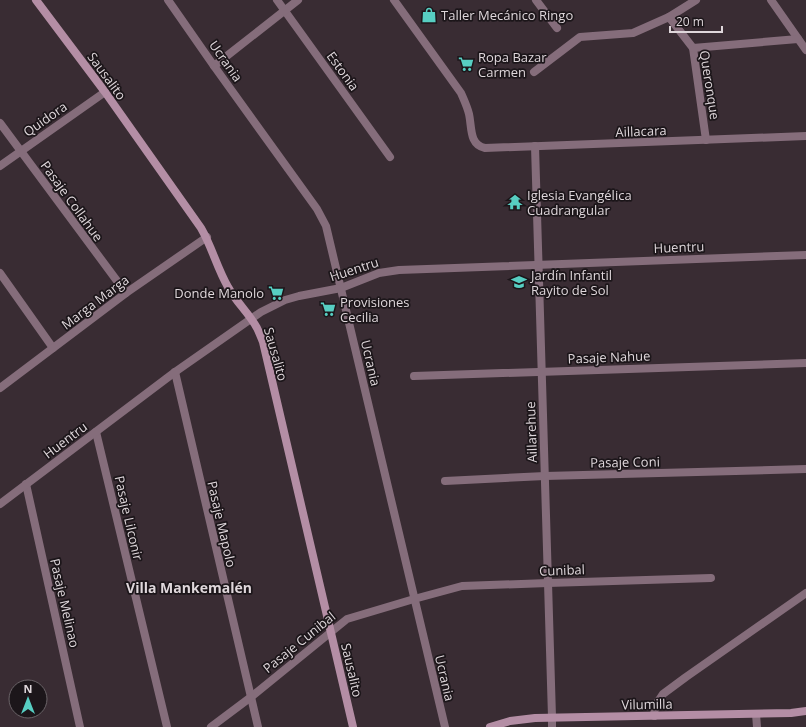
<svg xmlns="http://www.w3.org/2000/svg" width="806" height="727" font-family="'Open Sans',sans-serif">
<rect width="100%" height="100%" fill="#392c33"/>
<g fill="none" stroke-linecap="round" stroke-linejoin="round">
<g stroke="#856d7b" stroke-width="8">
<polyline points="756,714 757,727"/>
<polyline points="552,717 552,727"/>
</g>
<g stroke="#856d7b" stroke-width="8">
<polyline points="168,0 214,66 317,209 326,226 445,727"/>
<polyline points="277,0 390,157"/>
<path d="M394 0 461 93C464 100 467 106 469 114 472 127 469 145 485 148L806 136"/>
<polyline points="536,0 557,28"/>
<polyline points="771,0 806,50"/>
<polyline points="669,17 693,48 706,140"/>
<polyline points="693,48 798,39"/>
<polyline points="214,66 298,0"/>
<polyline points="534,72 580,37 633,33 669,17 696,0"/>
<polyline points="0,123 126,293"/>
<polyline points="535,146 552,717"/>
<polyline points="0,166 105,92"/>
<polyline points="0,273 53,348"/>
<polyline points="175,372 258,727"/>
<polyline points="414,376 806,363"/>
<polyline points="0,388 126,293 207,237"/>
<polyline points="96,432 167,727"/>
<polyline points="445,481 545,476 806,469"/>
<polyline points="26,484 80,727"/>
<polyline points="0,504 175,372 261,312 285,300 299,296 341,288 379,273 399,270 806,255"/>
<polyline points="654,716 655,706 663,694 686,677 806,593"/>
<polyline points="211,727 251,697 347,619 414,599 462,586 548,583 711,578"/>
</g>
<g stroke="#b48ea5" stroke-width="8">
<path d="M36 0 105 92 201 228C212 247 217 268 228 287 236 302 249 313 257 328 259 332 261 337 263 342L353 727"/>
<polyline points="490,727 510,721 535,718 791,713 806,711"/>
</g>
</g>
<defs>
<g id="shop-bare" transform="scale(1.2)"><path d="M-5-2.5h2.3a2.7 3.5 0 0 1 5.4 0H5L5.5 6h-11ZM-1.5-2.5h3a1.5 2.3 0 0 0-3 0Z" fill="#57cec2" stroke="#1c161a" stroke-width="2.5" paint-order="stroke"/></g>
<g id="supermarket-bare" transform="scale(1.2)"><path d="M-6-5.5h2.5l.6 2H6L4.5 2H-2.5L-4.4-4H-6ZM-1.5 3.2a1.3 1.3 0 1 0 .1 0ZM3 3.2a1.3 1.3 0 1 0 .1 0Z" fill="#57cec2" stroke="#1c161a" stroke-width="2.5" paint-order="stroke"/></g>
<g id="temple-bare" transform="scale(1.2)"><path d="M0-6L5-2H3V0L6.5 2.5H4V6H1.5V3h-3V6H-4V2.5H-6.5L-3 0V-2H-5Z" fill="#57cec2" stroke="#1c161a" stroke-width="2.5" paint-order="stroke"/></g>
<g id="school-bare" transform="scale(1.2)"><path d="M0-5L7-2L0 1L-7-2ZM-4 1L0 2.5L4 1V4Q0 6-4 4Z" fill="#57cec2" stroke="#1c161a" stroke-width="2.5" paint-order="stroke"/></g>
</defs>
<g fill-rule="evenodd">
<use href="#shop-bare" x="429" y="15"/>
<use href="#supermarket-bare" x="466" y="64"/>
<use href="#temple-bare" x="515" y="202"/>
<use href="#school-bare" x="519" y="282"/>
<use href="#supermarket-bare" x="276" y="293"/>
<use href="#supermarket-bare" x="328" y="309"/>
</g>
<g text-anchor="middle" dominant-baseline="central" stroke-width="3.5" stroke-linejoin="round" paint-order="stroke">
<g font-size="13" fill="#dfd7db" stroke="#1c161a" text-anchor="start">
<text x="441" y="15">Taller Mecánico Ringo</text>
<text x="478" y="57">Ropa Bazar<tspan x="478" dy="15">Carmen</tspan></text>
<text x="527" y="195">Iglesia Evangélica<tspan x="527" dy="15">Cuadrangular</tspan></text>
<text x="531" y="275">Jardín Infantil<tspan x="531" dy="15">Rayito de Sol</tspan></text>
<text x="264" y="293" text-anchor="end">Donde Manolo</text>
<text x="340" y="302">Provisiones<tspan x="340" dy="15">Cecilia</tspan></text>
</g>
<g font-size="13" fill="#dfd7db" stroke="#1c161a">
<text transform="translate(226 61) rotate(55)">Ucrania</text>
<text transform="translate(343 71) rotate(54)">Estonia</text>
<text transform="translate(107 76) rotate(54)">Sausalito</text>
<text transform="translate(710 85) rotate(81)">Queronque</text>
<text transform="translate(45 119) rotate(-35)">Quidora</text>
<text transform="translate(641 131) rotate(-2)">Aillacara</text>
<text transform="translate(72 201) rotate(54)">Pasaje Collahue</text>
<text transform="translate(679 247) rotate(-2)">Huentru</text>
<text transform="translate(354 269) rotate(-18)">Huentru</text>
<text transform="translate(95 302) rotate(-37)">Marga Marga</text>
<text transform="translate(276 354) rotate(74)">Sausalito</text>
<text transform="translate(609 357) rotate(-2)">Pasaje Nahue</text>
<text transform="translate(371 363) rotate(77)">Ucrania</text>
<text transform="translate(531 432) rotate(-92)">Aillarehue</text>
<text transform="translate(65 440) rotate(-37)">Huentru</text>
<text transform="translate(625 462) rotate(-1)">Pasaje Coni</text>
<text transform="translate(129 518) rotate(77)">Pasaje Lilconir</text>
<text transform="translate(222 524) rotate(77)">Pasaje Mapolo</text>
<text transform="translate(562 570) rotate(-2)">Cunibal</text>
<text transform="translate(65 603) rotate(77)">Pasaje Melinao</text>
<text transform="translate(299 642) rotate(-39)">Pasaje Cunibal</text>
<text transform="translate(352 670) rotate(77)">Sausalito</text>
<text transform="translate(445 678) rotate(77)">Ucrania</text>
<text transform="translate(647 704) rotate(-1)">Vilumilla</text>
</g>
<g font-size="14" font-weight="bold" fill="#dfd7db" stroke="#1c161a">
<text x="189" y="587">Villa Mankemalén</text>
</g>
</g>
<g transform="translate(28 699)"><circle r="19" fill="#1c161a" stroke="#6a6367"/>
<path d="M0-3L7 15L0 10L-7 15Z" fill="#57cec2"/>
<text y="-6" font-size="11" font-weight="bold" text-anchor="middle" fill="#dfd7db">N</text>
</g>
<path d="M670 26v6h52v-6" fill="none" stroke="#dfd7db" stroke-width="2"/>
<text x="676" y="26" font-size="12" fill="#dfd7db" stroke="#1c161a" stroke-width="3" paint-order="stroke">20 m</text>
</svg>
